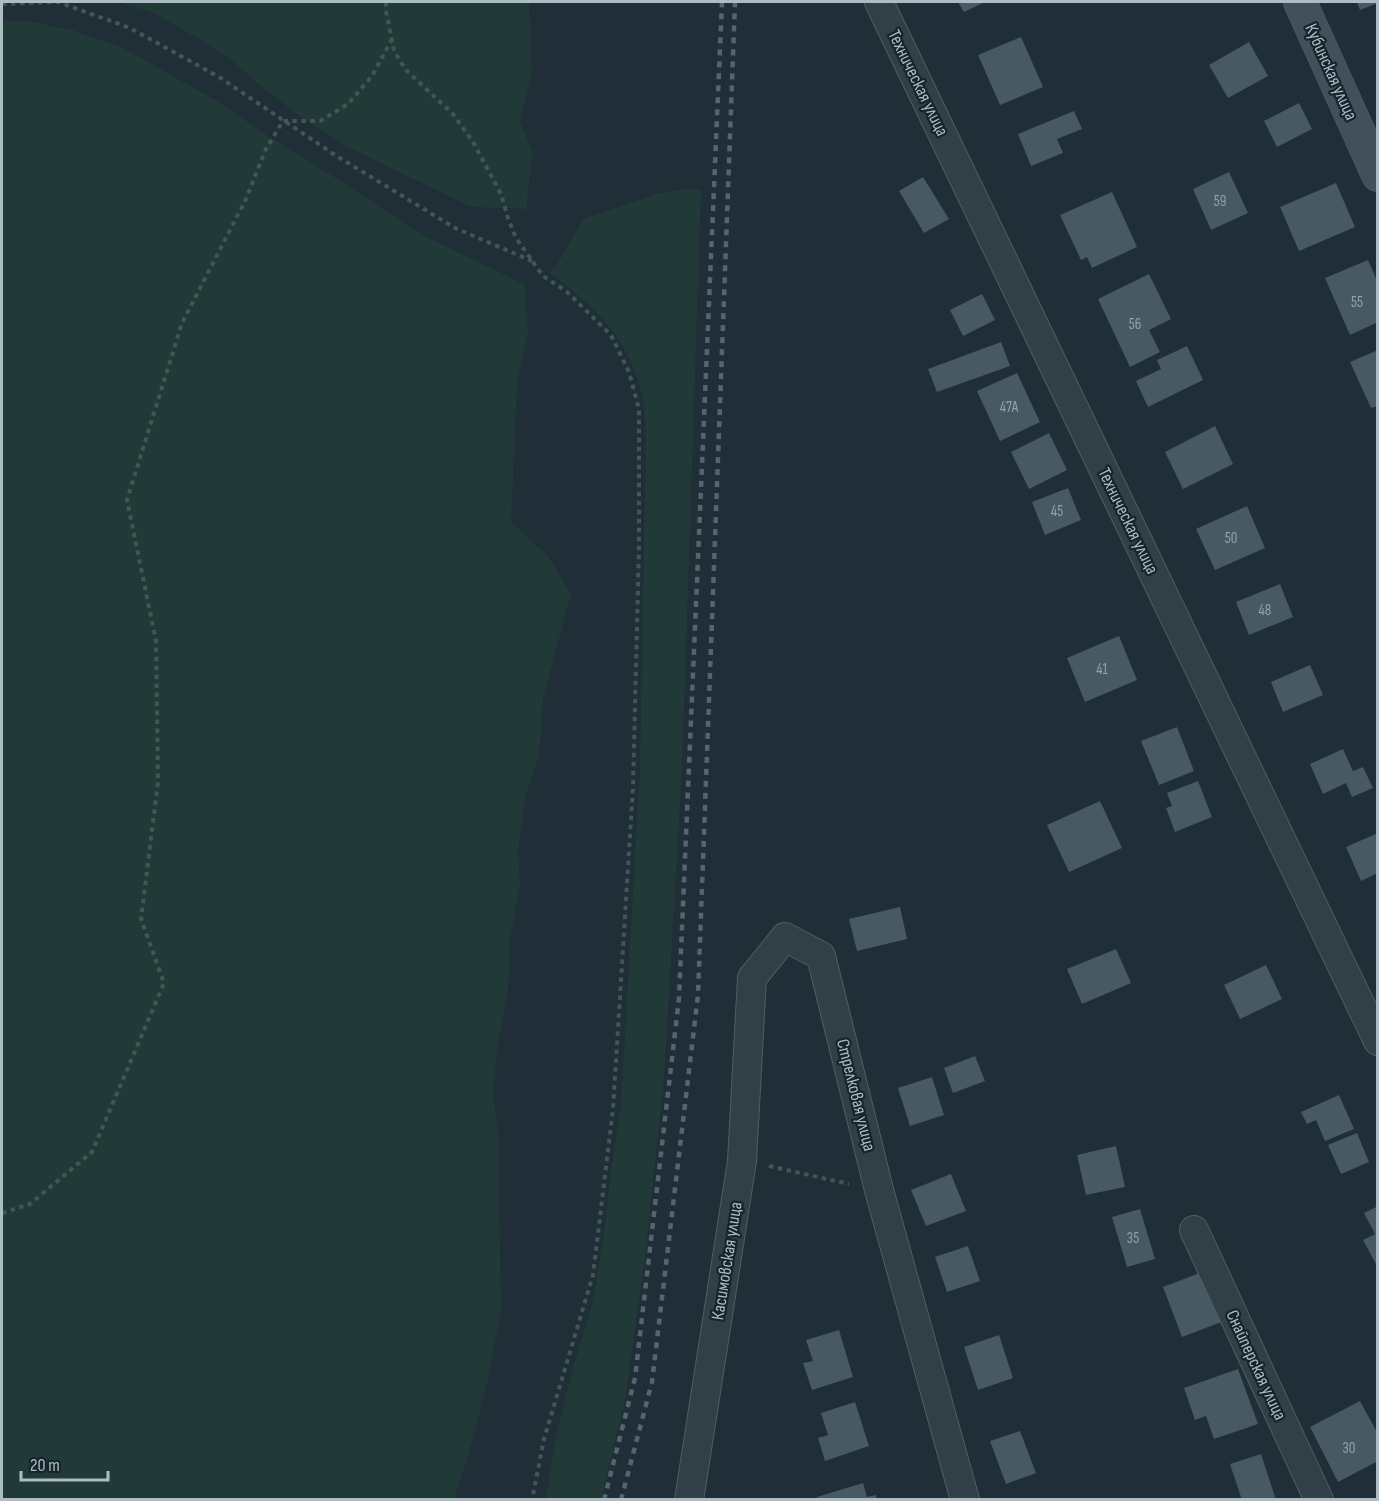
<svg xmlns="http://www.w3.org/2000/svg" width="1379" height="1501" font-family="'Sofia Sans Condensed',sans-serif">
<rect width="100%" height="100%" fill="#1f2e37"/>
<g fill="#223a37">
<polygon points="118,2 529,2 532,74 520,122 533,152 526,209 471,207 346,146 305,120 257,83 233,61 198,38 154,13"/>
<polygon points="2,21 28,21 72,30 125,49 217,101 265,134 350,187 424,236 524,284 528,332 517,384 511,522 548,556 571,594 543,698 539,755 525,799 518,850 520,883 510,940 508,990 498,1042 493,1091 498,1133 501,1309 489,1375 473,1439 454,1499 2,1499"/>
<path d="M677 190H701L682 770 664 1078 645 1259 625 1400 601 1499H546L556 1437 572 1372 591 1308 603 1244 611 1172 621 1105 640 770 646 434C645 421 645 408 642 396 631 341 594 305 550 273L558 263 584 219 656 194Z"/>
</g>
<g fill="#475963">
<polygon points="958,2 985,2 964,12"/>
<polygon points="1357,2 1378,2 1378,3 1360,10"/>
<polygon points="1021,37 1043,87 1000,105 978,55"/>
<polygon points="1249,42 1268,76 1228,98 1209,65"/>
<polygon points="1299,103 1312,129 1277,147 1264,121"/>
<polygon points="1074,111 1082,129 1057,139 1063,153 1031,166 1018,134"/>
<polygon points="1229,172 1248,213 1211,230 1193,189"/>
<polygon points="923,177 949,219 924,233 899,191"/>
<polygon points="1336,183 1355,227 1299,251 1280,207"/>
<polygon points="1112,192 1137,247 1092,268 1087,257 1081,260 1060,215"/>
<polygon points="1368,260 1378,283 1378,322 1350,335 1325,278"/>
<polygon points="1149,274 1171,319 1149,330 1160,352 1130,367 1098,299"/>
<polygon points="982,294 995,320 963,336 950,310"/>
<polygon points="1001,342 1010,366 937,392 928,369"/>
<polygon points="1187,346 1203,380 1148,407 1136,381 1161,369 1157,360"/>
<polygon points="1378,350 1378,406 1371,408 1350,362"/>
<polygon points="1017,373 1040,422 1000,441 977,391"/>
<polygon points="1215,426 1233,464 1183,489 1165,452"/>
<polygon points="1049,433 1067,470 1029,489 1011,452"/>
<polygon points="1068,488 1081,520 1045,535 1032,502"/>
<polygon points="1247,506 1265,548 1215,570 1196,529"/>
<polygon points="1280,584 1293,617 1249,635 1236,602"/>
<polygon points="1119,636 1137,680 1085,702 1067,658"/>
<polygon points="1310,665 1323,695 1283,712 1271,682"/>
<polygon points="1177,727 1194,771 1159,785 1141,741"/>
<polygon points="1343,749 1353,771 1363,767 1373,788 1352,797 1346,783 1323,794 1310,764"/>
<polygon points="1198,781 1212,817 1175,832 1166,808 1172,806 1167,793"/>
<polygon points="1100,801 1122,848 1069,872 1047,825"/>
<polygon points="1378,833 1378,873 1361,881 1346,847"/>
<polygon points="900,907 907,939 857,951 849,919"/>
<polygon points="1116,949 1131,983 1082,1004 1067,969"/>
<polygon points="1266,965 1282,999 1240,1019 1224,985"/>
<polygon points="975,1056 985,1081 953,1093 944,1068"/>
<polygon points="932,1077 944,1115 910,1126 898,1088"/>
<polygon points="1339,1095 1354,1129 1325,1141 1316,1120 1307,1124 1301,1112"/>
<polygon points="1357,1133 1369,1162 1341,1174 1328,1145"/>
<polygon points="1116,1146 1125,1187 1086,1195 1077,1155"/>
<polygon points="951,1174 966,1211 926,1226 911,1190"/>
<polygon points="1378,1206 1378,1268 1363,1240 1375,1234 1364,1213"/>
<polygon points="1140,1209 1155,1259 1127,1267 1112,1217"/>
<polygon points="968,1246 980,1281 947,1292 935,1257"/>
<polygon points="1205,1271 1224,1321 1182,1337 1163,1287"/>
<polygon points="839,1330 853,1377 812,1390 803,1363 813,1361 806,1340"/>
<polygon points="999,1335 1013,1378 978,1390 964,1347"/>
<polygon points="1238,1369 1258,1424 1214,1439 1206,1416 1195,1420 1184,1388"/>
<polygon points="1360,1401 1378,1434 1378,1461 1338,1482 1310,1427"/>
<polygon points="855,1402 869,1446 825,1461 818,1438 828,1435 821,1413"/>
<polygon points="1020,1431 1036,1473 1006,1484 990,1441"/>
<polygon points="1261,1454 1276,1500 1242,1500 1230,1464"/>
<polygon points="863,1483 867,1497 876,1495 877,1500 818,1500 817,1497"/>
</g>
<g fill="none" stroke-linecap="round" stroke-linejoin="round">
<g stroke="#505d65" stroke-width="30">
<g id="street">
<polyline points="879,2 1378,1041"/>
<polyline points="1194,1230 1319,1500"/>
<polyline points="689,1500 742,1161 752,978 785,937 821,956 879,1190 965,1500"/>
</g>
</g>
<g stroke="#505d65" stroke-width="34">
<polyline id="secondary" points="1300,2 1378,175"/>
</g>
<g stroke="#415655" stroke-width="4" stroke-dasharray="4.5 4.5" stroke-linecap="butt">
<polyline points="386,2 386,11 394,51 406,70 453,114 473,142 501,194 508,218 516,238 543,276 566,291 611,335 629,372 639,409 639,546 633,787 613,1109 593,1275 544,1439 532,1500"/>
<polyline points="2,4 58,2 130,28 219,77 335,155 455,228 532,261"/>
<polyline points="769,1166 849,1184"/>
<polyline points="2,1213 30,1204 92,1152 164,983 141,919 158,782 156,641 127,500 182,323 245,201 266,149 283,121 320,121 348,104 372,76 392,39"/>
</g>
<use href="#street" stroke="#333f47" stroke-width="28"/>
<use href="#secondary" stroke="#41505a" stroke-width="33"/>
<g stroke="#55656f" stroke-width="4.5" stroke-dasharray="6 6" stroke-linecap="butt">
<polyline points="604,1500 635,1378 679,998 722,2"/>
<polyline points="621,1500 652,1382 698,995 735,2"/>
</g>
</g>
<g text-anchor="middle" dominant-baseline="central" stroke-width="4.5" stroke-linejoin="round" paint-order="stroke">
<g font-size="15" fill="#94a2ac">
<text x="1220" y="201">59</text>
<text x="1357" y="302">55</text>
<text x="1135" y="324">56</text>
<text x="1009" y="407">47А</text>
<text x="1057" y="511">45</text>
<text x="1231" y="538">50</text>
<text x="1265" y="610">48</text>
<text x="1102" y="669">41</text>
<text x="1133" y="1238">35</text>
<text x="1349" y="1448">30</text>
</g>
<g font-size="18" fill="#adbbc4" stroke="#18242c">
<text transform="translate(1331 72) rotate(66)">Кубинская улица</text>
<text transform="translate(918 83) rotate(64)">Техническая улица</text>
<text transform="translate(1128 521) rotate(64)">Техническая улица</text>
<text transform="translate(856 1095) rotate(76)">Стрелковая улица</text>
<text transform="translate(727 1261) rotate(-81)">Касимовская улица</text>
<text transform="translate(1256 1365) rotate(65)">Снайперская улица</text>
</g>
</g>
<rect width="1379" height="1501" fill="none" stroke="#adbbc4" stroke-width="6"/>
<path d="M21 1471v9h87v-9" fill="none" stroke="#adbbc4" stroke-width="3"/>
<text x="30" y="1471" font-size="18" fill="#adbbc4" stroke="#18242c" stroke-width="4.5" paint-order="stroke">20 m</text>
</svg>
